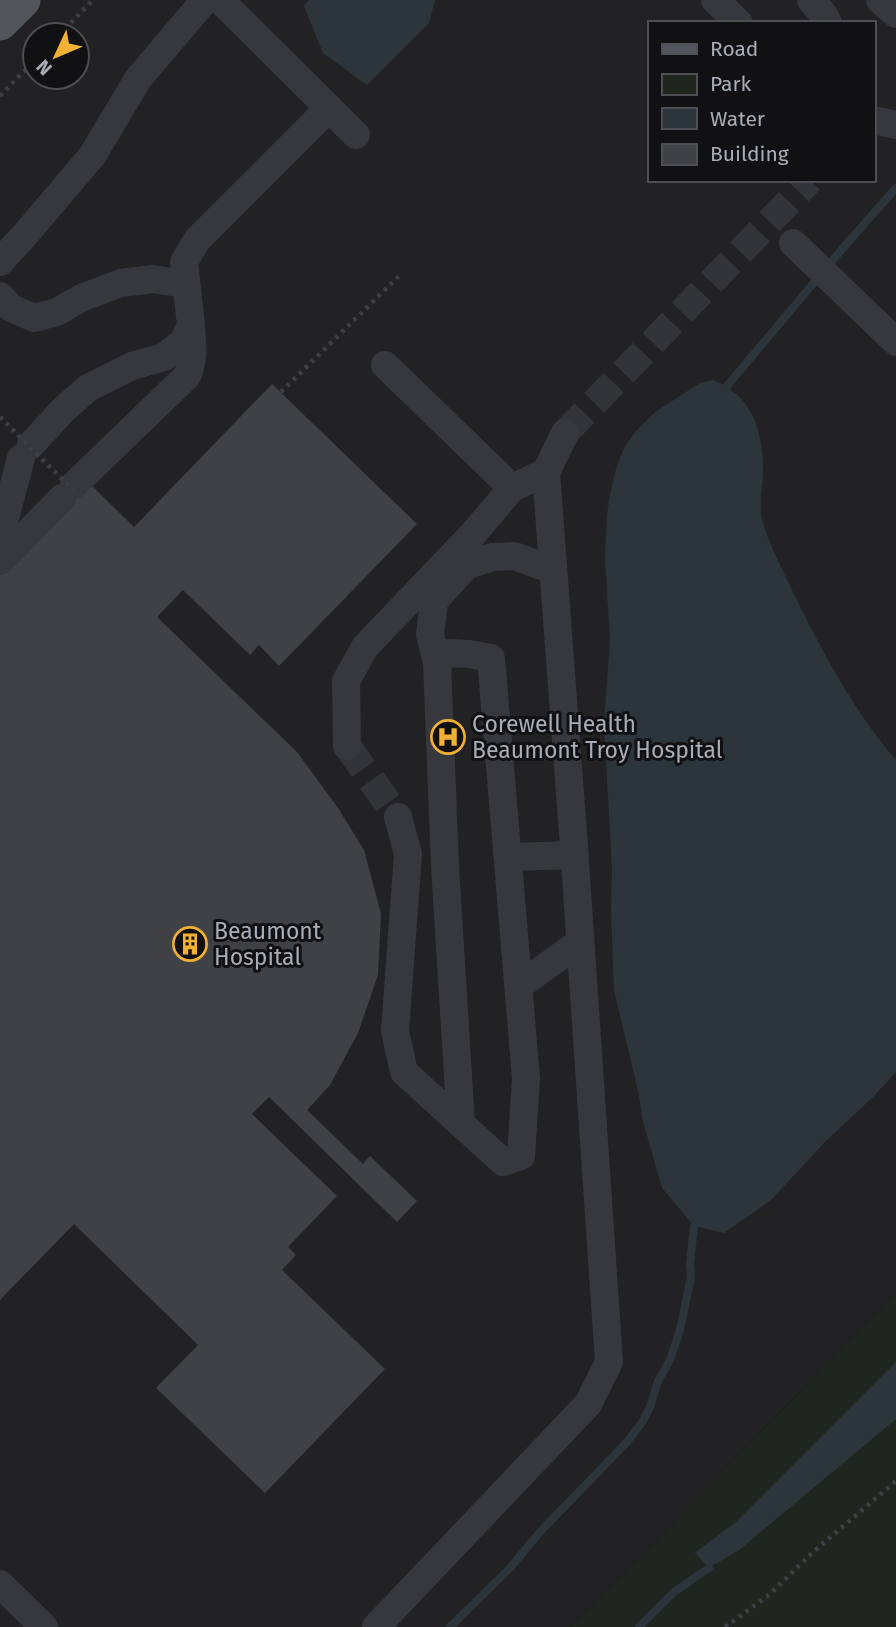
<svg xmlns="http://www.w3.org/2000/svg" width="896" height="1627" font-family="'Fira Sans',sans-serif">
<rect width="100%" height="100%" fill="#161618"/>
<path fill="#222225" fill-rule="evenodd" d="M0 0H896V1293L571 1627H0ZM649 23H873V180H649ZM35 35H77V77H35Z"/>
<polygon fill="#1e261f" points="896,1293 896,1627 571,1627"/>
<g fill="#2c353c">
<polygon points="309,0 435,0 429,23 367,85 323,53 304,6"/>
<path d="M713 380C751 395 762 428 763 466 764 484 758 500 762 519 769 545 782 568 793 592 822 651 853 710 896 760V1072L874 1096 825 1142 771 1200 724 1233 694 1226 662 1188 642 1118 639 1095 614 990 611 910 612 868 604 724 610 640 605 558 607 515 610 494 616 469 624 448 636 431 655 412 700 383Z"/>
<polygon points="896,1362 896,1419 739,1550 709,1568 695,1553 697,1551 736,1522"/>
</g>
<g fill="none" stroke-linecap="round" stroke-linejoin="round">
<g stroke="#2c353c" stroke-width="8">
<polyline points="727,386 843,248 896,188"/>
<polyline points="450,1627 510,1568 540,1532 627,1442 643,1421 650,1407 658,1381 670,1360 680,1330 691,1277 690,1264 694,1226"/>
<polyline points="639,1627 674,1592 709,1568"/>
</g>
</g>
<polygon fill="#404145" points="272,384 417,524 279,666 259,645 250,655 183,590 157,617 297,752 338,808 364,850 381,914 378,975 358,1033 330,1085 307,1110 363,1164 370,1156 417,1201 397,1222 269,1097 252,1114 337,1196 288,1247 296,1255 282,1270 385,1369 265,1493 156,1388 198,1345 74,1224 0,1300 0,565 84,478 134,527"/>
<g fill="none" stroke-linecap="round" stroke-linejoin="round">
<g stroke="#333438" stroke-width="28" stroke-dasharray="28 14" stroke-linecap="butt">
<polyline points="565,433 810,180"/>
<polyline points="347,746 398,817"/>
</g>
<g stroke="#3d3f44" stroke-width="4.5" stroke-dasharray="3.5 5" stroke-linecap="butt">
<polyline points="59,35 93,0"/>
<polyline points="0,96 23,72 35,63"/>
<polyline points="281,392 402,273"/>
<polyline points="725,1627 770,1594 813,1552 896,1481"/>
</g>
<g stroke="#37383d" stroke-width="28">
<polyline points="220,0 356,135"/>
<polyline points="715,0 739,23"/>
<polyline points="811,0 824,15 828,23"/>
<polyline points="880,0 896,14"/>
<polyline points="873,120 896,125"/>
<polyline points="793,243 896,342"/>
<polyline points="0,262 23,237 92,156 138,79 205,0"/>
<polyline points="0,296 11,308 34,318 57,312 81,298 121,283 153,279 185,284"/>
<polyline points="385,365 512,488"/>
<polyline points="31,445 63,410 88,388 132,366 164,357 183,342 191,325 184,262 197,240 329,108"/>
<polyline points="546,472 565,433"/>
<path d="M74 485 187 376C195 359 192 343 191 325"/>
<polyline points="17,544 62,498"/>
<polyline points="0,561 17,544 3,526 21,458"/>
<polyline points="437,662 430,635 434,601 467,565 493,557 514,556 553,570"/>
<polyline points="347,746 346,681 365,647 473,534 512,488 546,472 574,847 609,1362 588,1404 376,1627"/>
<polyline points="398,817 408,854 395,1031 404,1072 503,1162 521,1156 526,1079 491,658 469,654 449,653 437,662 445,866 461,1124"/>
<polyline points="508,857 574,855"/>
<polyline points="519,986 580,942"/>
<polyline points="0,1584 44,1627"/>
</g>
<polyline stroke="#53555c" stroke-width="37" points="0,22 22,0"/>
<polyline stroke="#3d3f44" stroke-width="4.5" stroke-dasharray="3.5 5" stroke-linecap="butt" points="0,417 73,490"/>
</g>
<defs>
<g id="hospital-ring" transform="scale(1.75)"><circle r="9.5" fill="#111113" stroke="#f2b134" stroke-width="1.5"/><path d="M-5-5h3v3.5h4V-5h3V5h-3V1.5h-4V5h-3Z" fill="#f2b134"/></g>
<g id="building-ring" transform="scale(1.75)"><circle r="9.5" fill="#111113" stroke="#f2b134" stroke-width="1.5"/><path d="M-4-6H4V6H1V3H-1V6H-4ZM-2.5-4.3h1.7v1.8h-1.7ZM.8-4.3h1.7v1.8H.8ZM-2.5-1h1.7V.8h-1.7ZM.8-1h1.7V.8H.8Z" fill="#f2b134"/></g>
</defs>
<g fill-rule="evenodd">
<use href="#hospital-ring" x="448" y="737"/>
<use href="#building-ring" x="190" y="944"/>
</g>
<g text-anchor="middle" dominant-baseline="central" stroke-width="6" stroke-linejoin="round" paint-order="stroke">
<g font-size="23" fill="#a8adb8" stroke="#111113" text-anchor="start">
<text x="472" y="724">Corewell Health<tspan x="472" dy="26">Beaumont Troy Hospital</tspan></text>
<text x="214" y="931">Beaumont<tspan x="214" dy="26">Hospital</tspan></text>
</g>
</g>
<rect x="648" y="21" width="228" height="161" fill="#111113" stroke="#4d4f55" stroke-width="2"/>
<rect x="662" y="44" width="35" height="10" fill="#53555c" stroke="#4d4f55" stroke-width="2"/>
<text x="710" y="56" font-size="21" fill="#a8adb8">Road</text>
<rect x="662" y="74" width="35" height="21" fill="#1e261f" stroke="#4d4f55" stroke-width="2"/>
<text x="710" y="91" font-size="21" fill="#a8adb8">Park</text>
<rect x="662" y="108" width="35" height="21" fill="#2c353c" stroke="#4d4f55" stroke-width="2"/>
<text x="710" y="126" font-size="21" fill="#a8adb8">Water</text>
<rect x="662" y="144" width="35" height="21" fill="#404145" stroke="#4d4f55" stroke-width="2"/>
<text x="710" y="161" font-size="21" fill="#a8adb8">Building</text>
<g transform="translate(56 56) rotate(226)"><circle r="33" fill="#111113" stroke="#4d4f55" stroke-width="2"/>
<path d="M0-5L12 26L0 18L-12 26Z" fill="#f2b134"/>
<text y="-10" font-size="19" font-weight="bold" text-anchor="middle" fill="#a8adb8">N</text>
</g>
</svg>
